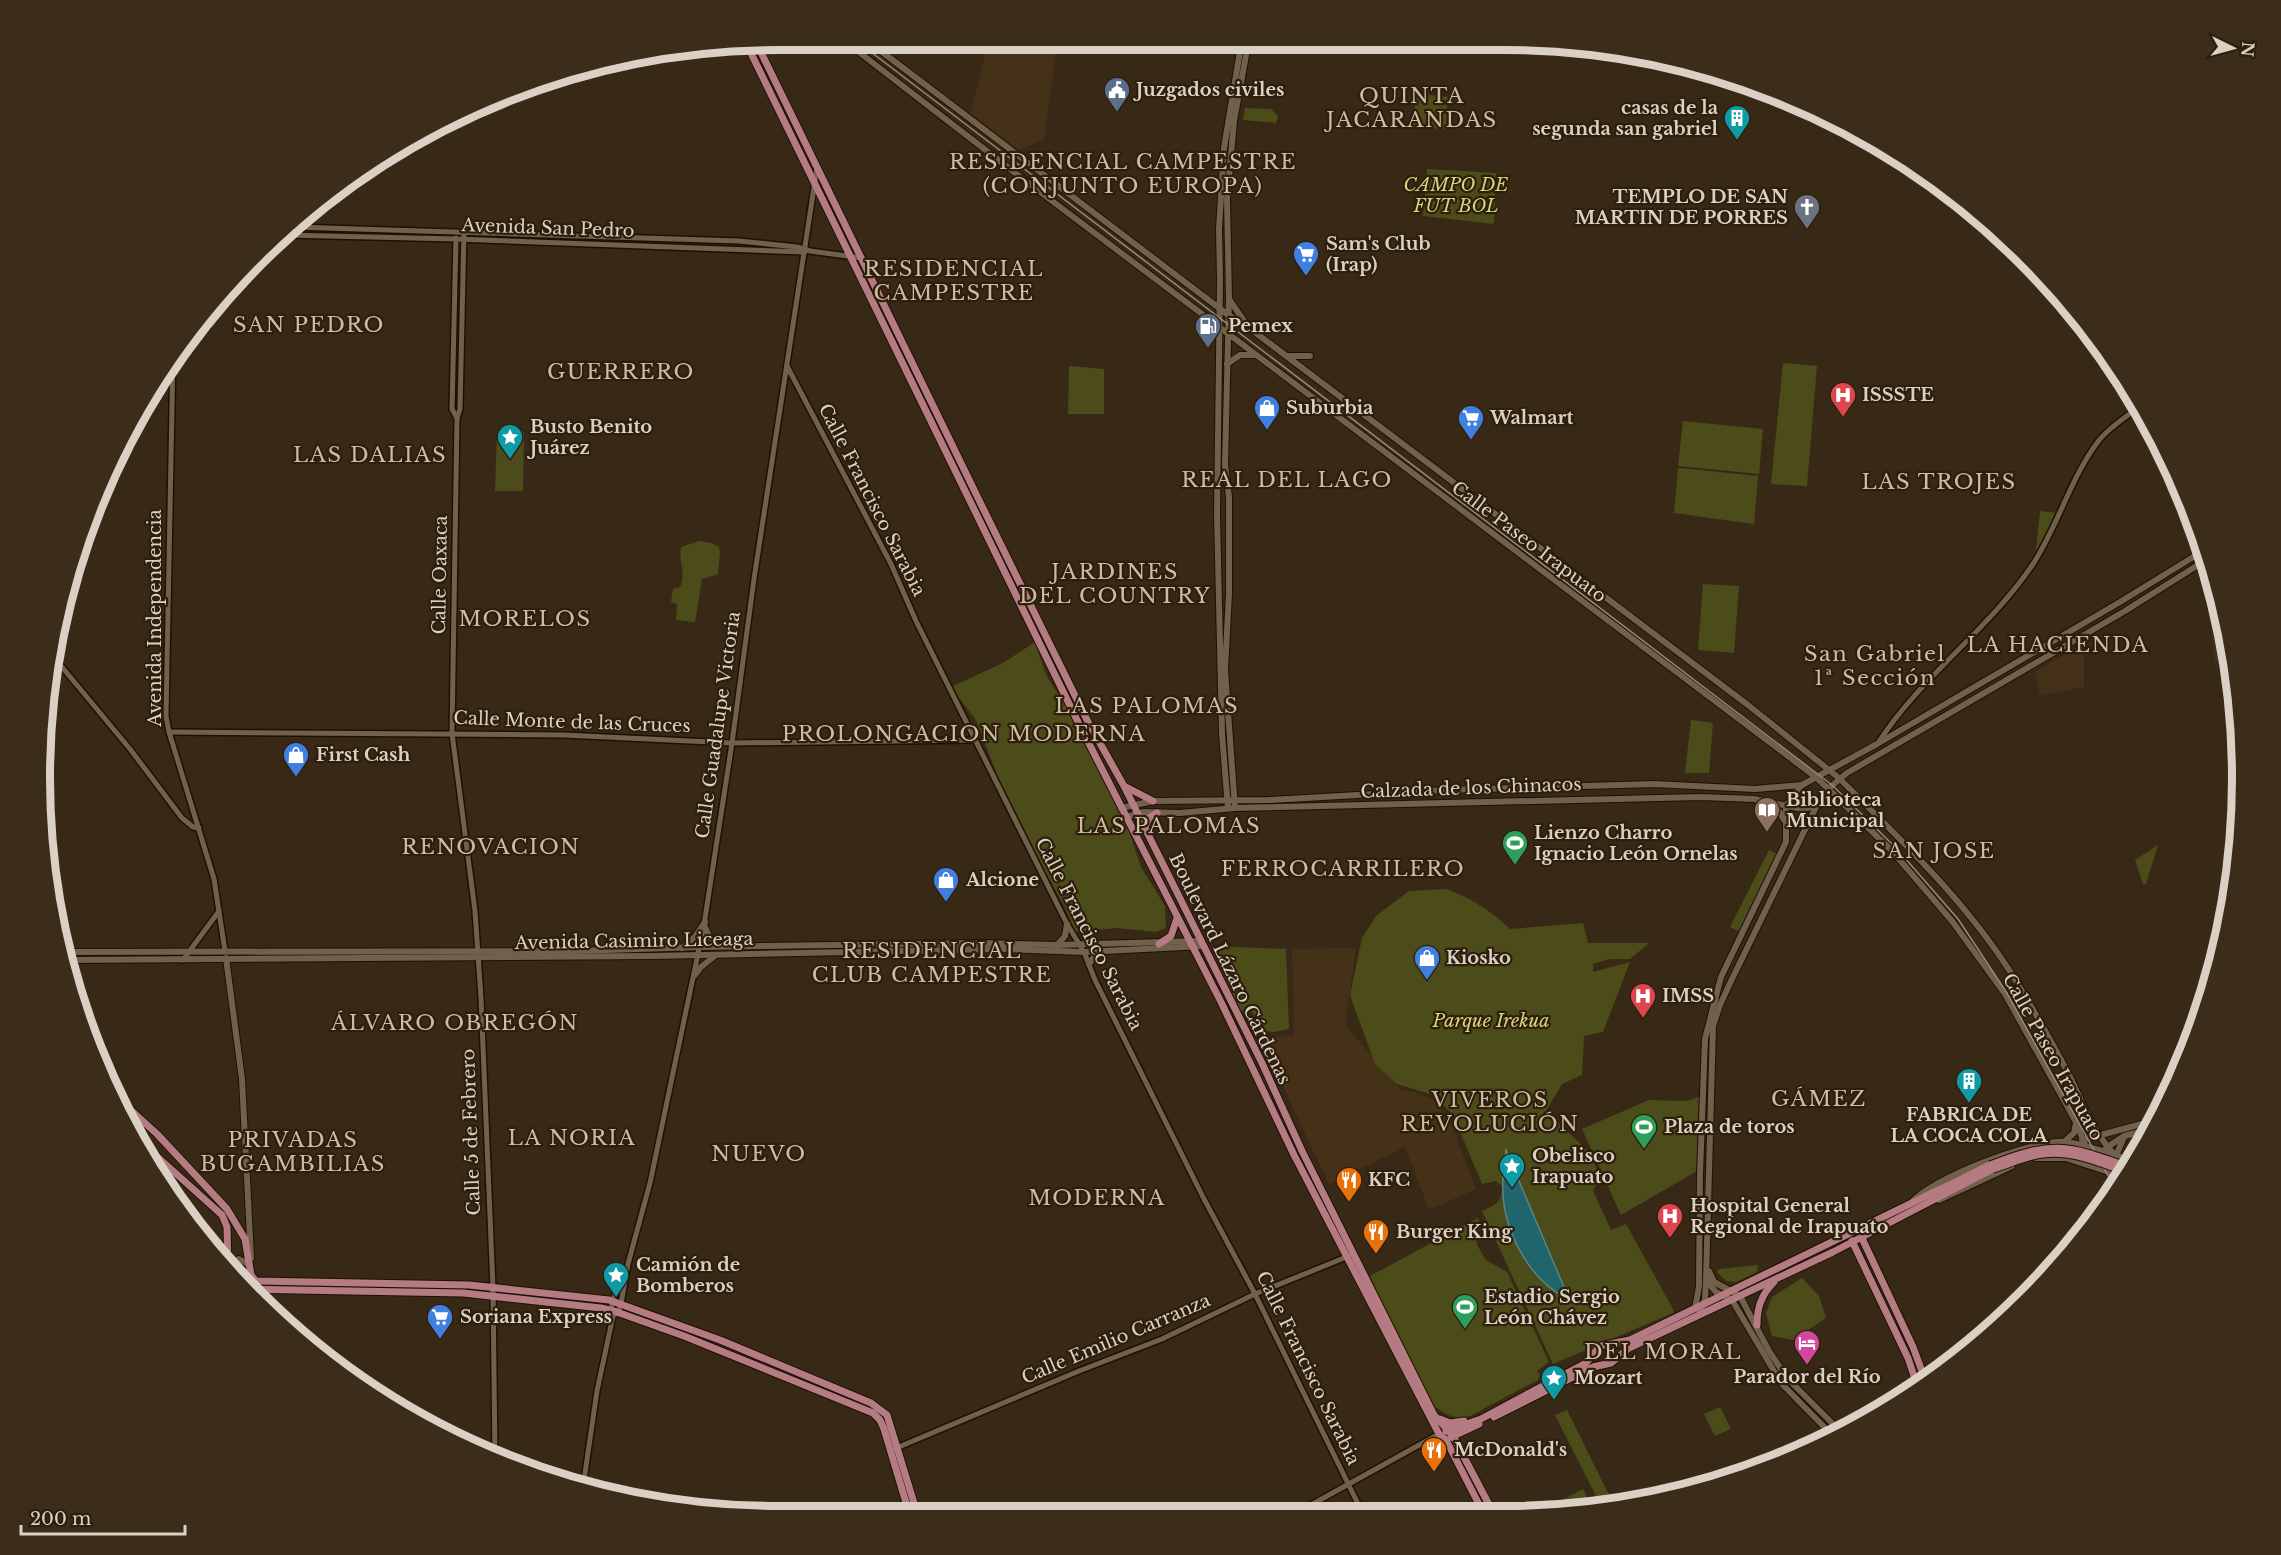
<svg xmlns="http://www.w3.org/2000/svg" width="2281" height="1555" font-family="'Libre Baskerville',serif">
<rect width="100%" height="100%" fill="#382916"/>
<g fill="#453118">
<polygon points="990,39 1013,39 1057,45 1044,140 1018,150 970,113"/>
<polygon points="2223,617 2228,634 2230,658 2215,662 2211,619"/>
<polygon points="2084,643 2084,687 2040,695 2035,672"/>
<polygon points="1356,948 1345,1025 1402,1091 1417,1092 1434,1101 1449,1117 1476,1189 1429,1210 1405,1147 1329,1184 1261,1040 1294,1035 1292,949"/>
</g>
<g fill="#4b4c19">
<polygon points="1416,94 1448,97 1446,129 1413,128"/>
<polygon points="1245,108 1271,109 1278,116 1276,123 1243,120"/>
<polygon points="1427,169 1496,173 1494,224 1423,216"/>
<polygon points="1783,363 1817,366 1807,486 1771,484"/>
<polygon points="1069,366 1104,369 1104,414 1068,414"/>
<polygon points="1683,421 1763,429 1759,474 1678,466"/>
<polygon points="497,431 524,432 523,491 495,491"/>
<polygon points="1678,468 1758,476 1754,524 1674,513"/>
<polygon points="2040,511 2058,513 2035,559"/>
<path d="M700 541 711 543 719 547 720 553 718 574 702 579 695 622 676 620 677 604 671 602 673 589 680 587C687 574 678 561 681 547Z"/>
<polygon points="1703,584 1739,586 1734,653 1698,650"/>
<polygon points="1035,642 1046,675 1069,711 1126,822 1141,867 1165,906 1166,928 1156,932 1117,928 1075,932 1065,907 1046,874 1001,785 976,720 951,687 1003,663"/>
<polygon points="1691,720 1713,723 1709,773 1685,773"/>
<polygon points="2158,845 2146,884 2143,884 2135,860"/>
<polygon points="1769,850 1777,854 1739,931 1730,927"/>
<path d="M1446 889C1473 899 1489 910 1510 929L1583 923 1588 943H1649L1630 959H1610L1593 964V972L1630 962 1603 1032 1584 1036 1582 1075 1562 1084 1546 1111 1588 1151 1600 1176 1593 1191 1611 1230 1626 1224 1673 1309V1313L1553 1364 1482 1211C1496 1205 1502 1202 1502 1186L1496 1181 1482 1184 1453 1115 1433 1095 1397 1084 1375 1064 1350 995 1362 938 1376 916 1409 891Z"/>
<polygon points="1211,946 1286,949 1289,1029 1274,1032 1263,1031 1250,1008 1239,1012"/>
<polygon points="1699,1097 1697,1171 1621,1215 1582,1129 1649,1100 1687,1101"/>
<polygon points="1478,1218 1480,1223 1476,1237 1477,1245 1486,1260 1507,1272 1549,1362 1537,1371 1540,1375 1538,1380 1470,1416 1458,1418 1448,1415 1435,1407 1410,1361 1370,1276"/>
<polygon points="1758,1265 1757,1272 1736,1282 1726,1281 1717,1272 1719,1269"/>
<polygon points="1802,1278 1819,1296 1826,1318 1793,1340 1772,1336 1766,1313 1772,1297"/>
<polygon points="1720,1407 1731,1429 1715,1436 1704,1414"/>
<polygon points="1567,1410 1614,1505 1601,1506 1555,1415"/>
<polygon points="1583,1489 1593,1507 1538,1513"/>
</g>
<path fill="#20656b" stroke="#588586" stroke-width="1.5" d="M1506 1150 1569 1299C1531 1283 1504 1232 1503 1192 1502 1178 1504 1164 1506 1150Z"/>
<g fill="none" stroke-linecap="round" stroke-linejoin="round">
<g stroke="#1f1101" stroke-width="8">
<g id="tertiary">
<polyline points="294,227 739,241 797,247 810,251 862,258"/>
<polyline points="464,232 460,409 457,418 452,733 475,911 481,998 493,1288 495,1460"/>
<polyline points="285,235 456,239 805,252"/>
<polyline points="456,238 452,409 457,418"/>
<polyline points="173,355 166,716 169,732 214,879 225,951"/>
<polyline points="787,366 891,564 916,621 1067,924 1084,952 1095,980 1204,1199 1255,1294 1364,1516"/>
<polyline points="52,655 130,749 182,818 193,827 199,828"/>
<polyline points="169,732 564,735 732,743 974,740"/>
<path d="M1878 743C1921 676 1989 630 2033 564 2059 524 2071 476 2100 439 2111 426 2126 417 2139 407"/>
<polyline points="183,960 219,911"/>
<polyline points="253,1296 256,1281"/>
<polyline points="613,1316 618,1312 621,1304 628,1264 650,1183 704,925 732,743 754,579 817,168"/>
<polyline points="894,1449 1079,1371 1162,1339 1255,1294 1349,1256"/>
<path d="M583 1487 597 1391 613 1316C608 1303 616 1292 624 1282"/>
<polyline points="1291,1516 1439,1434"/>
</g>
</g>
<g stroke="#1f1101" stroke-width="8">
<g id="secondary">
<polyline points="842,39 1023,179 1817,778 1892,851 1952,921 2005,994 2076,1122 2093,1165"/>
<path d="M865 39 1227 314 1248 327 1748 705 1839 778C1902 841 1970 905 2016 981 2034 1011 2052 1042 2068 1073 2082 1101 2093 1133 2116 1156"/>
<polyline points="1229,299 1246,324"/>
<polyline points="1287,356 1310,356"/>
<polyline points="1227,364 1240,355 1255,355"/>
<polyline points="1769,803 1779,811 1784,820"/>
<polyline points="1121,808 1153,801 1268,800 1445,790 1654,784 1755,789 1802,785"/>
<polyline points="1228,808 1222,734 1217,514 1220,280 1219,229 1224,148 1242,39"/>
<polyline points="1235,808 1225,670 1229,594 1229,497 1225,465 1229,299 1227,199 1234,121 1249,39"/>
<polyline points="1126,817 1144,812 1180,813 1235,808 1700,797 1754,799 1802,809 1816,806"/>
<polyline points="704,925 710,938 723,946"/>
<polyline points="1057,945 1065,936 1067,924"/>
<polyline points="682,948 695,937 705,922"/>
<polyline points="64,952 574,951 700,947 980,943 1057,945 1200,941"/>
<polyline points="226,958 242,1079 251,1258"/>
<polyline points="66,960 652,956 1001,949 1084,952 1203,946"/>
<polyline points="1089,964 1098,951"/>
<polyline points="695,975 701,967 716,955"/>
<polyline points="2082,1140 2153,1121"/>
<polyline points="2064,1142 2074,1133 2076,1123"/>
<polyline points="2106,1148 2124,1136 2148,1130"/>
<polyline points="2036,1158 2066,1158 2124,1177"/>
<polyline points="2115,1158 2124,1137"/>
<polyline points="1939,1200 2012,1166"/>
<path d="M1911 1203C1930 1179 2034 1139 2065 1142 2087 1144 2110 1154 2132 1161"/>
<polyline points="229,1268 234,1261 239,1259 248,1264"/>
<polyline points="1709,1271 1714,1282 1740,1296 1769,1351 1787,1378 1842,1433"/>
<polyline points="1706,1280 1716,1292 1732,1300 1781,1383 1834,1437"/>
<polyline points="240,1281 247,1278 250,1272"/>
<polyline points="1695,1309 1699,1286 1700,1174 1705,1039 1721,977 1786,842 1786,805 1802,785 1877,744 2120,602 2203,551"/>
<polyline points="1699,1315 1705,1299 1706,1281 1713,1026 1720,1005 1731,981 1818,803 1828,789 1847,773 2125,611 2206,560"/>
</g>
</g>
<g stroke="#1f1101" stroke-width="9">
<g id="primary">
<polyline points="756,42 978,498 1087,720 1124,786 1262,1063 1302,1151 1434,1415 1453,1436 1495,1516"/>
<polyline points="746,43 1079,724 1221,1002 1294,1155 1439,1434 1446,1440 1485,1516"/>
<polyline points="1126,787 1153,801"/>
<polyline points="1144,829 1149,818 1157,813"/>
<polyline points="1159,944 1171,936 1177,918"/>
<polyline points="111,1092 157,1134 227,1209 245,1239 251,1275 256,1281 469,1285 609,1300 720,1340 871,1403 887,1415 918,1516"/>
<polyline points="132,1134 222,1215 227,1227 228,1266"/>
<polyline points="1861,1236 1913,1347 1926,1382"/>
<polyline points="1852,1241 1908,1358 1915,1379 1915,1390"/>
<polyline points="247,1289 463,1293 601,1308 614,1311 684,1336 873,1413 880,1420 884,1429 910,1516"/>
<path d="M1757 1325C1757 1308 1761 1295 1774 1282"/>
<polyline points="1494,1417 1593,1367 1611,1363 1629,1348 1833,1252 1993,1169"/>
<polyline points="1440,1419 1450,1423 1464,1421"/>
<polyline points="1446,1431 1481,1419 1586,1363 1599,1347 1604,1345 1630,1340 1990,1165"/>
<polyline points="1451,1437 1479,1424"/>
</g>
</g>
<use href="#tertiary" stroke="#71604b" stroke-width="5"/>
<use href="#secondary" stroke="#71604b" stroke-width="6"/>
<use href="#primary" stroke="#b47b82" stroke-width="7"/>
<polyline stroke="#968a7b" stroke-width="1.5" points="854,39 1832,785 1897,849 1958,919 2007,993 2116,1190"/>
<g stroke="#1f1101" stroke-width="9" stroke-linecap="butt">
<g id="primary-bridge">
<path d="M1990 1165C2054 1140 2066 1145 2129 1167"/>
<path d="M1993 1169C2010 1164 2026 1156 2043 1154 2072 1150 2100 1163 2126 1172"/>
</g>
</g>
<use href="#primary-bridge" stroke="#b47b82" stroke-width="7"/>
</g>
<defs>
<g id="civic-pin" transform="scale(1.35)"><path d="M0 17L-7.5 6A9.5 9.5 0 1 1 7.5 6Z" fill="#5c6f8a" stroke="#2e1f0c"/><path d="M-.6-6.5H3V-4.5H.6V-3L4-1V1h2V6H-6V1h2V-1L-.6-3ZM-1.2 2.5V6h2.4V2.5Z" fill="#fff"/></g>
<g id="building-pin" transform="scale(1.35)"><path d="M0 17L-7.5 6A9.5 9.5 0 1 1 7.5 6Z" fill="#0f9aa8" stroke="#2e1f0c"/><path d="M-4-6H4V6H1V3H-1V6H-4ZM-2.5-4.3h1.7v1.8h-1.7ZM.8-4.3h1.7v1.8H.8ZM-2.5-1h1.7V.8h-1.7ZM.8-1h1.7V.8H.8Z" fill="#fff"/></g>
<g id="church-pin" transform="scale(1.35)"><path d="M0 17L-7.5 6A9.5 9.5 0 1 1 7.5 6Z" fill="#6b7280" stroke="#2e1f0c"/><path d="M-1.2-6h2.4v3.5h3.3v2.4h-3.3V6h-2.4V-.1h-3.3v-2.4h3.3Z" fill="#fff"/></g>
<g id="supermarket-pin" transform="scale(1.35)"><path d="M0 17L-7.5 6A9.5 9.5 0 1 1 7.5 6Z" fill="#3f7fe0" stroke="#2e1f0c"/><path d="M-6-5.5h2.5l.6 2H6L4.5 2H-2.5L-4.4-4H-6ZM-1.5 3.2a1.3 1.3 0 1 0 .1 0ZM3 3.2a1.3 1.3 0 1 0 .1 0Z" fill="#fff"/></g>
<g id="fuel-pin" transform="scale(1.35)"><path d="M0 17L-7.5 6A9.5 9.5 0 1 1 7.5 6Z" fill="#5c6f8a" stroke="#2e1f0c"/><path d="M-5.5-6h7V0h2V4h1.3V-2.5L3-4.5l.8-.8L6-3V5H2.5V1h-1V6h-7ZM-4.2-4.7v3.2H.2V-4.7Z" fill="#fff"/></g>
<g id="hospital-pin" transform="scale(1.35)"><path d="M0 17L-7.5 6A9.5 9.5 0 1 1 7.5 6Z" fill="#e0444e" stroke="#2e1f0c"/><path d="M-5-5h3v3.5h4V-5h3V5h-3V1.5h-4V5h-3Z" fill="#fff"/></g>
<g id="shop-pin" transform="scale(1.35)"><path d="M0 17L-7.5 6A9.5 9.5 0 1 1 7.5 6Z" fill="#3f7fe0" stroke="#2e1f0c"/><path d="M-5-2.5h2.3a2.7 3.5 0 0 1 5.4 0H5L5.5 6h-11ZM-1.5-2.5h3a1.5 2.3 0 0 0-3 0Z" fill="#fff"/></g>
<g id="sight-pin" transform="scale(1.35)"><path d="M0 17L-7.5 6A9.5 9.5 0 1 1 7.5 6Z" fill="#0f9aa8" stroke="#2e1f0c"/><path d="M0-6L1.8-2.2L6-1.7L2.9 1.2L3.7 5.4L0 3.3L-3.7 5.4L-2.9 1.2L-6-1.7L-1.8-2.2Z" fill="#fff"/></g>
<g id="library-pin" transform="scale(1.35)"><path d="M0 17L-7.5 6A9.5 9.5 0 1 1 7.5 6Z" fill="#8d6e63" stroke="#2e1f0c"/><path d="M-6-4Q-3-5.5-.7-3.5V5Q-3 3-6 4ZM6-4Q3-5.5 .7-3.5V5Q3 3 6 4Z" fill="#fff"/></g>
<g id="stadium-pin" transform="scale(1.35)"><path d="M0 17L-7.5 6A9.5 9.5 0 1 1 7.5 6Z" fill="#2e9e5b" stroke="#2e1f0c"/><path d="M0-5a6.5 5 0 1 0 0 10a6.5 5 0 1 0 0-10ZM-3.5-1.8h7v3.6h-7Z" fill="#fff"/></g>
<g id="restaurant-pin" transform="scale(1.35)"><path d="M0 17L-7.5 6A9.5 9.5 0 1 1 7.5 6Z" fill="#e8710a" stroke="#2e1f0c"/><path d="M-5-6h1v4h1v-4h1v4h1v-4h1v5L-1.5 .5V6h-2V.5L-5-1ZM5-6V6H3V1.5H1.5Q1.5-4 5-6Z" fill="#fff"/></g>
<g id="hotel-pin" transform="scale(1.35)"><path d="M0 17L-7.5 6A9.5 9.5 0 1 1 7.5 6Z" fill="#d1479c" stroke="#2e1f0c"/><path d="M-6-4.5h1.5V1H6V5H4.5V3h-9V5H-6ZM-4 0a1.8 1.8 0 1 1 3.6 0ZM.5 0V-2.5h3Q6-2.5 6 0Z" fill="#fff"/></g>
</defs>
<g fill-rule="evenodd">
<use href="#civic-pin" x="1117" y="90"/>
<use href="#building-pin" x="1737" y="118"/>
<use href="#church-pin" x="1807" y="207"/>
<use href="#supermarket-pin" x="1306" y="254"/>
<use href="#fuel-pin" x="1208" y="326"/>
<use href="#hospital-pin" x="1843" y="395"/>
<use href="#shop-pin" x="1267" y="408"/>
<use href="#supermarket-pin" x="1471" y="418"/>
<use href="#sight-pin" x="510" y="437"/>
<use href="#shop-pin" x="296" y="755"/>
<use href="#library-pin" x="1767" y="810"/>
<use href="#stadium-pin" x="1515" y="843"/>
<use href="#shop-pin" x="946" y="880"/>
<use href="#shop-pin" x="1427" y="958"/>
<use href="#hospital-pin" x="1643" y="996"/>
<use href="#building-pin" x="1969" y="1081"/>
<use href="#stadium-pin" x="1644" y="1127"/>
<use href="#sight-pin" x="1512" y="1166"/>
<use href="#restaurant-pin" x="1349" y="1180"/>
<use href="#hospital-pin" x="1670" y="1216"/>
<use href="#restaurant-pin" x="1376" y="1232"/>
<use href="#sight-pin" x="616" y="1275"/>
<use href="#stadium-pin" x="1465" y="1307"/>
<use href="#supermarket-pin" x="440" y="1317"/>
<use href="#hotel-pin" x="1807" y="1343"/>
<use href="#sight-pin" x="1554" y="1378"/>
<use href="#restaurant-pin" x="1434" y="1450"/>
</g>
<g text-anchor="middle" dominant-baseline="central" stroke-width="4.5" stroke-linejoin="round" paint-order="stroke">
<g font-size="18" font-weight="bold" fill="#dad0c4" stroke="#2e1f0c" text-anchor="start">
<text x="1136" y="90">Juzgados civiles</text>
<text x="1718" y="108" text-anchor="end">casas de la<tspan x="1718" dy="21">segunda san gabriel</tspan></text>
<text x="1788" y="197" text-anchor="end">TEMPLO DE SAN<tspan x="1788" dy="21">MARTIN DE PORRES</tspan></text>
<text x="1326" y="244">Sam's Club<tspan x="1326" dy="21">(Irap)</tspan></text>
<text x="1228" y="326">Pemex</text>
<text x="1862" y="395">ISSSTE</text>
<text x="1286" y="408">Suburbia</text>
<text x="1490" y="418">Walmart</text>
<text x="530" y="427">Busto Benito<tspan x="530" dy="21">Juárez</tspan></text>
<text x="316" y="755">First Cash</text>
<text x="1786" y="800">Biblioteca<tspan x="1786" dy="21">Municipal</tspan></text>
<text x="1534" y="833">Lienzo Charro<tspan x="1534" dy="21">Ignacio León Ornelas</tspan></text>
<text x="966" y="880">Alcione</text>
<text x="1446" y="958">Kiosko</text>
<text x="1662" y="996">IMSS</text>
<text x="1969" y="1115" text-anchor="middle">FABRICA DE<tspan x="1969" dy="21">LA COCA COLA</tspan></text>
<text x="1664" y="1127">Plaza de toros</text>
<text x="1532" y="1156">Obelisco<tspan x="1532" dy="21">Irapuato</tspan></text>
<text x="1368" y="1180">KFC</text>
<text x="1690" y="1206">Hospital General<tspan x="1690" dy="21">Regional de Irapuato</tspan></text>
<text x="1396" y="1232">Burger King</text>
<text x="636" y="1265">Camión de<tspan x="636" dy="21">Bomberos</tspan></text>
<text x="1484" y="1297">Estadio Sergio<tspan x="1484" dy="21">León Chávez</tspan></text>
<text x="460" y="1317">Soriana Express</text>
<text x="1807" y="1377" text-anchor="middle">Parador del Río</text>
<text x="1574" y="1378">Mozart</text>
<text x="1454" y="1450">McDonald's</text>
</g>
<g font-size="18" font-style="italic" fill="#d5d77c" stroke="#2e1f0c">
<text x="1456" y="185">CAMPO DE<tspan x="1456" dy="21">FUT BOL</tspan></text>
<text x="1491" y="1021">Parque Irekua</text>
</g>
<g font-size="18" fill="#dad0c4" stroke="#2e1f0c">
<text transform="translate(548 228) rotate(2)">Avenida San Pedro</text>
<text transform="translate(872 500) rotate(63)">Calle Francisco Sarabia</text>
<text transform="translate(1529 542) rotate(37)">Calle Paseo Irapuato</text>
<text transform="translate(440 575) rotate(-89)">Calle Oaxaca</text>
<text transform="translate(155 618) rotate(-90)">Avenida Independencia</text>
<text transform="translate(572 722) rotate(2)">Calle Monte de las Cruces</text>
<text transform="translate(718 725) rotate(-82)">Calle Guadalupe Victoria</text>
<text transform="translate(1471 788) rotate(-2)">Calzada de los Chinacos</text>
<text transform="translate(1089 934) rotate(63)">Calle Francisco Sarabia</text>
<text transform="translate(634 941) rotate(-1)">Avenida Casimiro Liceaga</text>
<text transform="translate(1230 969) rotate(64)">Boulevard Lázaro Cárdenas</text>
<text transform="translate(2053 1057) rotate(61)">Calle Paseo Irapuato</text>
<text transform="translate(471 1132) rotate(-92)">Calle 5 de Febrero</text>
<text transform="translate(1116 1339) rotate(-23)">Calle Emilio Carranza</text>
<text transform="translate(1308 1368) rotate(64)">Calle Francisco Sarabia</text>
</g>
<g font-size="21" letter-spacing="1.5" fill="#cfbba4" stroke="#2e1f0c">
<text x="1412" y="96">QUINTA<tspan x="1412" dy="24">JACARANDAS</tspan></text>
<text x="1123" y="162">RESIDENCIAL CAMPESTRE<tspan x="1123" dy="24">(CONJUNTO EUROPA)</tspan></text>
<text x="954" y="269">RESIDENCIAL<tspan x="954" dy="24">CAMPESTRE</tspan></text>
<text x="309" y="325">SAN PEDRO</text>
<text x="621" y="372">GUERRERO</text>
<text x="370" y="455">LAS DALIAS</text>
<text x="1287" y="480">REAL DEL LAGO</text>
<text x="1939" y="482">LAS TROJES</text>
<text x="1115" y="572">JARDINES<tspan x="1115" dy="24">DEL COUNTRY</tspan></text>
<text x="525" y="619">MORELOS</text>
<text x="2058" y="645">LA HACIENDA</text>
<text x="1875" y="654">San Gabriel<tspan x="1875" dy="24">1ª Sección</tspan></text>
<text x="1147" y="706">LAS PALOMAS</text>
<text x="964" y="734">PROLONGACION MODERNA</text>
<text x="1169" y="826">LAS PALOMAS</text>
<text x="491" y="847">RENOVACION</text>
<text x="1934" y="851">SAN JOSE</text>
<text x="1343" y="869">FERROCARRILERO</text>
<text x="932" y="951">RESIDENCIAL<tspan x="932" dy="24">CLUB CAMPESTRE</tspan></text>
<text x="455" y="1023">ÁLVARO OBREGÓN</text>
<text x="1819" y="1099">GÁMEZ</text>
<text x="1490" y="1100">VIVEROS<tspan x="1490" dy="24">REVOLUCIÓN</tspan></text>
<text x="572" y="1138">LA NORIA</text>
<text x="293" y="1140">PRIVADAS<tspan x="293" dy="24">BUGAMBILIAS</tspan></text>
<text x="759" y="1154">NUEVO</text>
<text x="1097" y="1198">MODERNA</text>
<text x="1663" y="1352">DEL MORAL</text>
</g>
</g>
<path d="M0 0H2281V1555H0ZM778 50H1504A728 728 0 0 1 2232 778V778A728 728 0 0 1 1504 1506H778A728 728 0 0 1 50 778V778A728 728 0 0 1 778 50Z" fill="#3c2d1b" fill-rule="evenodd"/>
<path fill="none" stroke="#dad0c4" stroke-width="8" d="M778 50H1504A728 728 0 0 1 2232 778V778A728 728 0 0 1 1504 1506H778A728 728 0 0 1 50 778V778A728 728 0 0 1 778 50Z"/>
<g transform="translate(2233 48) rotate(95)" stroke="#2e1f0c" stroke-width="4.5" paint-order="stroke">
<path d="M0-4.5L10 22L0 15L-10 22Z" fill="#dad0c4"/>
<text y="-9" font-size="16" font-weight="bold" text-anchor="middle" fill="#dad0c4">N</text>
</g>
<path d="M21 1525v9h164v-9" fill="none" stroke="#dad0c4" stroke-width="3"/>
<text x="30" y="1525" font-size="18" fill="#dad0c4" stroke="#2e1f0c" stroke-width="4.5" paint-order="stroke">200 m</text>
</svg>
